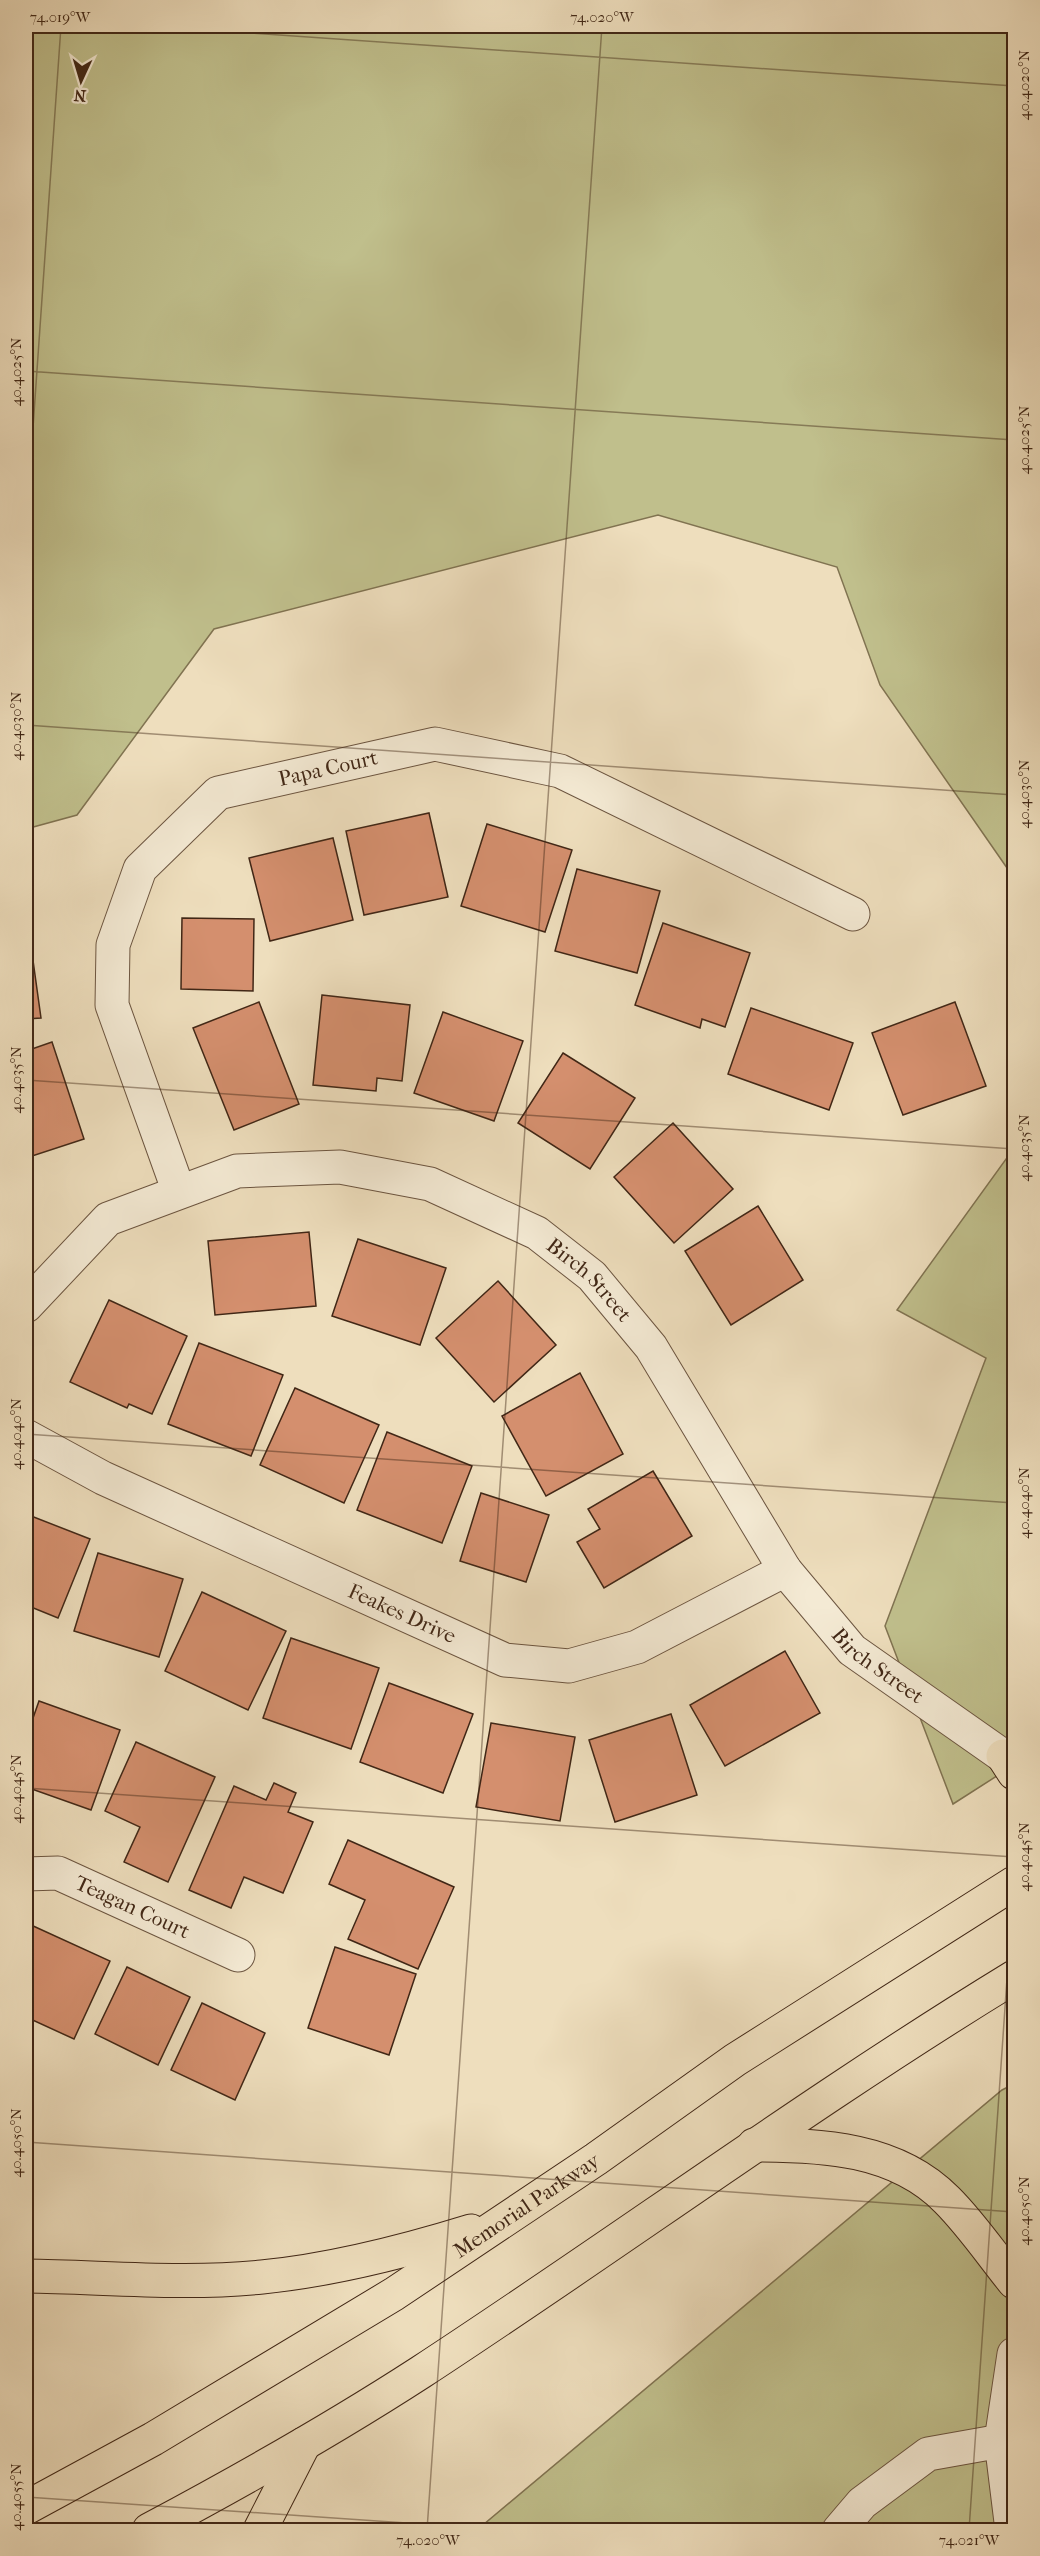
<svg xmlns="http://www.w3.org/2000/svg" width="1040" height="2556" font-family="'IM FELL French Canon',serif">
<rect width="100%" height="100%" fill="#eedebd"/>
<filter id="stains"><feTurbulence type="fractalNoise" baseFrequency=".00333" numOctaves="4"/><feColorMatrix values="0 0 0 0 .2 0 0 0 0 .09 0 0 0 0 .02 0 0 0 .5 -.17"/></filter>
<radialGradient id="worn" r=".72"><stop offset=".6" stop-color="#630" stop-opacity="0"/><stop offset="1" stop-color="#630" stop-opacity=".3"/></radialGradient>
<g fill="#c0bf8c" stroke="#807351" stroke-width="1.5">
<polygon points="26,26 1014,26 1014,878 880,685 837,567 658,515 214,629 77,815 26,829"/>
<polygon points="1014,1148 1014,1765 953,1804 885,1626 986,1358 897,1310"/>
<polygon points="1014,2084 1014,2530 792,2530 792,2525 786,2530 477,2530 1002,2090"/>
</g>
<g fill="#d48f6e" stroke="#412716" stroke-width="1.5">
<polygon points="429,813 448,897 364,915 346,831"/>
<polygon points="487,824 572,850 545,932 461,906"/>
<polygon points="333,838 353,920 270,941 249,858"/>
<polygon points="577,869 660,891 637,973 555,951"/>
<polygon points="26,910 41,1018 26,1019"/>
<polygon points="182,918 254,919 253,991 181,989"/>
<polygon points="663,923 750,953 725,1027 702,1019 700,1028 635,1005"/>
<polygon points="322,995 410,1005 402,1081 377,1078 376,1091 313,1085"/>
<polygon points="259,1002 299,1104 234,1130 193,1028"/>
<polygon points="955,1002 986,1086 903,1115 872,1033"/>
<polygon points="751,1008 853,1043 829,1110 728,1074"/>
<polygon points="443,1012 523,1041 494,1121 414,1093"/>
<polygon points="52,1042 84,1139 26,1158 26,1051"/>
<polygon points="563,1053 635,1098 590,1169 518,1123"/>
<polygon points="673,1123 733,1189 674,1243 614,1177"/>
<polygon points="758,1206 803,1280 731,1325 685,1251"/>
<polygon points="309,1232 316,1306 215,1315 208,1241"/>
<polygon points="358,1239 446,1268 420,1345 332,1316"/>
<polygon points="498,1281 556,1345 494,1402 436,1338"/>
<polygon points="109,1300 187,1336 152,1414 129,1404 127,1408 70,1382"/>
<polygon points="199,1343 283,1375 251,1456 168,1424"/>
<polygon points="580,1373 623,1454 546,1496 502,1416"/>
<polygon points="295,1388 379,1425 344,1503 260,1465"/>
<polygon points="387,1432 472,1466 442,1543 357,1510"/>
<polygon points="653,1471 692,1536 604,1588 577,1542 600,1529 588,1509"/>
<polygon points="481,1493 549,1515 526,1582 460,1561"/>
<polygon points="26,1514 90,1539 58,1618 26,1605"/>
<polygon points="98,1553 183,1579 159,1657 74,1631"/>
<polygon points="202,1592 286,1631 248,1710 165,1671"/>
<polygon points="291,1638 379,1668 351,1749 263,1718"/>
<polygon points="785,1651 820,1713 725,1766 690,1705"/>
<polygon points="389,1683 473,1714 443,1793 360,1762"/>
<polygon points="39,1701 120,1730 91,1810 26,1787 26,1738"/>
<polygon points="671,1714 697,1795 615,1822 589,1740"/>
<polygon points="491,1723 575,1737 560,1821 476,1807"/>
<polygon points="136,1742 215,1777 168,1882 124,1862 140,1827 105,1811"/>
<polygon points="274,1783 296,1793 288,1812 313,1822 283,1893 244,1877 231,1908 189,1890 234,1786 266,1800"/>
<polygon points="348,1840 454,1887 418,1969 348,1939 365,1900 329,1884"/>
<polygon points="31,1925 110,1961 74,2039 26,2017 26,1938"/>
<polygon points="335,1947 416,1974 389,2055 308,2028"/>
<polygon points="127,1967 190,1997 158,2065 95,2034"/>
<polygon points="202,2003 265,2033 235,2100 171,2070"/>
</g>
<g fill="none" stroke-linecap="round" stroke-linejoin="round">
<g stroke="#6c5540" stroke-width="35">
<g id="street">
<path id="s1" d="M179 1192 112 1005 113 945 140 869 218 793 435 744 560 771 853 914"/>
<path id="s2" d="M26 1306 108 1219 237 1171 340 1167 430 1184 537 1233 592 1276 651 1347 785 1570 852 1650 1003 1756"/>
<path id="s3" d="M26 1436 103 1478 505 1660 569 1666 637 1647 785 1570"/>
<path id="s4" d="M26 1874 58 1873 238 1955"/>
<polyline points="839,2530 862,2503 928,2454 1001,2441"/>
<polyline points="1014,2530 1011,2522 1001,2441 1014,2354"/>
</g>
</g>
<g stroke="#412716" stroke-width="35">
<g id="highway">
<polyline points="1003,1756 1014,1773"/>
<path d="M754 2145C822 2145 896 2148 947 2200 972 2225 992 2255 1014 2282"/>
<path d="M26 2276C104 2277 184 2285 262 2277 333 2270 403 2252 471 2231"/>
<path id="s5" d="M26 2508 153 2439 394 2294 596 2159 735 2060 1014 1883"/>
<path d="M149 2530C241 2481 333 2429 421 2372 620 2242 811 2101 1014 1977"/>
<polyline points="260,2530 304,2444"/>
</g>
</g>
<use href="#street" stroke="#f4ead4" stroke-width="33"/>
<use href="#highway" stroke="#eedebd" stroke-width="33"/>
</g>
<path fill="none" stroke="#412716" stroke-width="1.5" stroke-opacity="0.45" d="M150 26 1014 86M26 371 1014 440M26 528 61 26M26 725 1014 795M26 1080 1014 1149M26 1434 1014 1503M26 1788 1014 1857M26 2142 1014 2212M26 2497 508 2530M427 2530 602 26M969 2530 1014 1877"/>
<g text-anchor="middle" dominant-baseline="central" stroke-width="4.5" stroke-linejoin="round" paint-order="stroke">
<g font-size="21" fill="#412716" stroke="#f4ead4">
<text stroke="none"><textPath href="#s1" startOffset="561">Papa Court</textPath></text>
<text stroke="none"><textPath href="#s2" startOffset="640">Birch Street</textPath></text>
<text stroke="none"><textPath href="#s3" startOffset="416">Feakes Drive</textPath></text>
<text stroke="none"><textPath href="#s2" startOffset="1126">Birch Street</textPath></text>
<text stroke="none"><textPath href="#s4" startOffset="114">Teagan Court</textPath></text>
<text stroke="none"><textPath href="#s5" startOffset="585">Memorial Parkway</textPath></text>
</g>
</g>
<rect width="1040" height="2556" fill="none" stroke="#eedebd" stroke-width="66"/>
<g transform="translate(81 81) rotate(184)" stroke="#f4ead4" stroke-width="4.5" paint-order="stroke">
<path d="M0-4.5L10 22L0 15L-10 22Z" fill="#412716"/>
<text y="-9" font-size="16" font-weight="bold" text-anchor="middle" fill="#412716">N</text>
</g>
<rect x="33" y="33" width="974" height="2490" fill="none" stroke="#412716" stroke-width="2"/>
<g font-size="15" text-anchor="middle" fill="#412716">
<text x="60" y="22">74.019°W</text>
<text x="602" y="22">74.020°W</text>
<text transform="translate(1024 85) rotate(-90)" y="5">40.4020°N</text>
<text transform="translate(16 372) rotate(-90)" y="5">40.4025°N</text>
<text transform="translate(1024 440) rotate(-90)" y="5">40.4025°N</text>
<text transform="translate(16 726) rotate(-90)" y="5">40.4030°N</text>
<text transform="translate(1024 794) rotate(-90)" y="5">40.4030°N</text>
<text transform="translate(16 1080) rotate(-90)" y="5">40.4035°N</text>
<text transform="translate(1024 1148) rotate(-90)" y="5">40.4035°N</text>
<text transform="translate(16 1434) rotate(-90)" y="5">40.4040°N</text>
<text transform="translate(1024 1503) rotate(-90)" y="5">40.4040°N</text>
<text transform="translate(16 1789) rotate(-90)" y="5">40.4045°N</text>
<text transform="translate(1024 1857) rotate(-90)" y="5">40.4045°N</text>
<text transform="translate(16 2143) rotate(-90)" y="5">40.4050°N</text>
<text transform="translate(1024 2211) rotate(-90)" y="5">40.4050°N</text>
<text transform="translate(16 2497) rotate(-90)" y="5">40.4055°N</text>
<text x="428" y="2545">74.020°W</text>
<text x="969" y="2545">74.021°W</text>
</g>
<rect width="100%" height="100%" filter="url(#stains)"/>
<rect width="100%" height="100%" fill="url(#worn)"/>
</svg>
